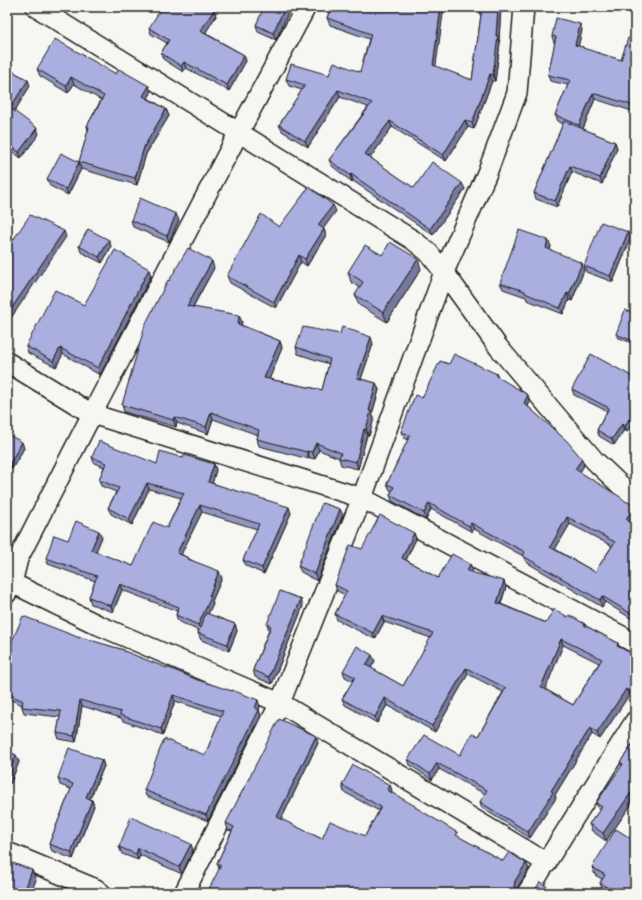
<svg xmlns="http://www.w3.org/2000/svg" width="642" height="900" font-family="'Patrick Hand',sans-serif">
<rect width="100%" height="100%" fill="#f6f6f2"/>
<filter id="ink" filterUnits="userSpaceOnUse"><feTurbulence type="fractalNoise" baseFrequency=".025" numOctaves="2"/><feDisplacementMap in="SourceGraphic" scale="8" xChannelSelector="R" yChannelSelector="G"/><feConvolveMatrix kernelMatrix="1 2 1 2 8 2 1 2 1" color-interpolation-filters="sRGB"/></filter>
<g filter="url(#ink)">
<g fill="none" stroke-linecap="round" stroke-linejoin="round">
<g stroke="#1c1c1c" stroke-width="22">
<g id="minor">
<polyline points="36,7 413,240 428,252 444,272 499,348 595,461 635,499"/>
<polyline points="306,7 239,132 92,414 362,498 444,272 487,173 517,93 524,7"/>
<polyline points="7,362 92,414 18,559 12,583 7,593"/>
<polyline points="12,583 98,625 280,703 547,863"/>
<polyline points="7,852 96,889 101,893"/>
<polyline points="184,893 280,703 362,498 635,643"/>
<polyline points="527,893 635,721"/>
</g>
</g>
<use href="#minor" stroke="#f6f6f2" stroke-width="19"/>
</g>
<g fill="#9396c1" stroke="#1c1c1c" fill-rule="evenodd">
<polygon points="291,7 276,40 258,32 256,25"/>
<polygon points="331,7 436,67 472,80 481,15 480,15 478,8 501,7 499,39 500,43 495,81 492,81 474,129 468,127 446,161 392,127 370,158 414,188 465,189 433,235 353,181 352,182 332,166 329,160 368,107 340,97 308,147 282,131 279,125 302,90 289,86 286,79 360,72 369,39 330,25 327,18"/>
<polygon points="609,7 624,7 622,12"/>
<polygon points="214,10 216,16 205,33 244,55 246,61 229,91 186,68 183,72 163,59 161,53 167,43 151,34 149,28"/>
<polygon points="582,30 578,46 583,47 583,49 621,60 635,40 635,112 595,99 583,129 615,142 617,148 602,184 572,172 557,207 536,199 534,193 563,124 558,121 555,115 568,85 550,81 548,75 555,43 554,43 552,36"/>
<polygon points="7,68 28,80 30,86 14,112 39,134 21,158 7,148"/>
<polygon points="37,69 116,74 151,93 148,98 166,109 169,116 146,154 137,185 81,169 68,195 50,186 47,179 79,162 88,131 87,126 101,100 74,84 68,93 40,76"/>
<polygon points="336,211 323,228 326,235 307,266 301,262 276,308 230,283 227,276 279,227"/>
<polygon points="131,220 179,220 169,242 133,227"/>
<polygon points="631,238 613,282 586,272 584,266"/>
<polygon points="109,240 111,247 102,263 81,252 79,246"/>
<polygon points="551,246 550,250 584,270 572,301 569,300 563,314 527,300 526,297 503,289 500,283"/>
<polygon points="382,255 421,269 387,322 359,305 355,295 360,288 351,282 348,272"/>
<polygon points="214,268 193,307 242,322 241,325 280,341 282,348 269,379 322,390 329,364 298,354 296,347 373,344 361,379 376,383 379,390 372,414 374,418 369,436 367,435 358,469 341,465 339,458 319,450 315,459 310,458 309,459 259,446 257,439 258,435 213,419 208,434 177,423 176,427 124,412 122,405 169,281"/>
<polygon points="151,276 100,375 63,354 56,367 28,353 26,346 84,305"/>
<polygon points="635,314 634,344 617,337 616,334"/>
<path d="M449 364 497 374 498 377 530 402 528 406 584 465 580 472 635 515 631 522 635 525V621L605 602 602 607 526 562 523 556 474 529 472 532 431 509 426 520 392 501 390 495 392 491 390 490 387 484 408 440 404 438 401 432 422 398ZM570 524 612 546 595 572 555 549Z"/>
<polygon points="635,378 635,427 631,425 627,432 624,430 614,445 599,436 597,430 607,411 574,395 572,389"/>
<polygon points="7,434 24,448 12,469 7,466"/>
<polygon points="92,457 157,464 183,458 214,464 216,470 212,483 291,513 264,574 246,566 243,560 257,529 202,512 181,554 222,578 212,601 213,603 208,614 235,624 237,631 229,651 201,640 198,633 199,631 178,621 176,615 177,611 122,590 113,612 91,604 89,597 95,581 48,564 46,558 68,540 102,537 95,552 133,566 167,528 181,498 149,489 132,525 111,514 108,508 116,492 101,486 99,480 104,467 94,463"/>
<polygon points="343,515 317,581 301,572 298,566"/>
<path d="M414 533 416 539 406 560 438 578 470 564 473 570 471 572 506 587 501 604 546 623 568 617 585 624 586 626 618 643 631 697 629 695 600 739 592 734 555 795 556 798 530 838 482 808 480 802 485 794 439 769 432 780 410 765 408 759 460 755 478 736 503 692 468 674 435 732 387 705 377 723 345 705 342 699 353 681 345 677 343 671 375 661 371 668 403 686 431 638 384 622 375 639 337 620 335 614 345 595 337 591 335 585 362 549ZM563 645 599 663 573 705 545 689Z"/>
<polygon points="303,606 272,684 255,677 253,670 269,630 267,624"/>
<polygon points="80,638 124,650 125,652 260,707 259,710 261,716 208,821 146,796 144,790 205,755 221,716 175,701 163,735 123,721 121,718 82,706 76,742 59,739 57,733 60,717 24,713 22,707 22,705 7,698 7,649 9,648"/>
<polygon points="635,742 635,799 606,841 592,831 589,824 599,811 596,803 622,766 620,762"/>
<polygon points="318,743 281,820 322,839 365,836 379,811 344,792 342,785 390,785 392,791 391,793 416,808 459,837 503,861 526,863 529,869 518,887 516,893 219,869 217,863 232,831 228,830 226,823"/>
<polygon points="7,751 16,755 19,762 10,784 7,783"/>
<polygon points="102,760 104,766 90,799 92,800 94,806 73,859 52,851 49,844 71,789 60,785 58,778"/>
<polygon points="119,847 193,850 182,874 140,855 138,860 122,854"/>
<polygon points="592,867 635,893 606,893 603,891 600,883 602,879 595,875"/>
</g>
<g fill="#787a9d" stroke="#1c1c1c">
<polygon points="285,7 291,7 276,40 273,33"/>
<polygon points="441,7 444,7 435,72 433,65"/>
<polygon points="498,7 501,7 499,39 500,43 495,81 493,75 496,36"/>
<polygon points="621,7 624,7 622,12"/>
<polygon points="214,10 216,16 203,37 200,31"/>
<polygon points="580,24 582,30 577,52 575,45"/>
<polygon points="244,55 246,61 229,91 227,85"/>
<polygon points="184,62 186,68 183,72 181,66"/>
<polygon points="490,74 492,81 474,129 472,123"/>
<polygon points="71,77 74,84 68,93 66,86"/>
<polygon points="28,80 30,86 12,115 10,108"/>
<polygon points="149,86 151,93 146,102 143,96"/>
<polygon points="338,90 340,97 308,147 305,141"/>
<polygon points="593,93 595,99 582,131 579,125"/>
<polygon points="166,109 169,116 146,154 137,185 135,178 144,147"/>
<polygon points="465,120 468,127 446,161 443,155"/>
<polygon points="390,121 392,127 368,161 365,154"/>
<polygon points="37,128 39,134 21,158 19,152"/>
<polygon points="615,142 617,148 602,184 600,178"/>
<polygon points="79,162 81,169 68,195 66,189"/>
<polygon points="570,166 572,172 557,207 555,201"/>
<polygon points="351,174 353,181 352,182 350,175"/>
<polygon points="462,183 465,189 433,235 430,229"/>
<polygon points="333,205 336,211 321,232 318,225"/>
<polygon points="176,214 179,220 169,242 167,236"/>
<polygon points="324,229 326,235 307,266 305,259"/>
<polygon points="64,231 66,237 7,324 7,315"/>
<polygon points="628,232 631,238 613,282 610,276"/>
<polygon points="109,240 111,247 102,263 99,257"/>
<polygon points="548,240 551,246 548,255 546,248"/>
<polygon points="299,255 301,262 276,308 274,302"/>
<polygon points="418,259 421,269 387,322 383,312"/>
<polygon points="212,261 214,268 190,312 187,306"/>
<polygon points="582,263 584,270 572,301 569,294"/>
<polygon points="149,269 151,276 100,375 98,368"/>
<polygon points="567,293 569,300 563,314 560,308"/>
<polygon points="239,315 242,322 240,330 238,324"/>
<polygon points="635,336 635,343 634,344 633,341"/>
<polygon points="371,337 373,344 359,385 357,378"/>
<polygon points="280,341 282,348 267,385 264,378"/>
<polygon points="60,348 63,354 56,367 53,361"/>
<polygon points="376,383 379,390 372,414 374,418 369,436 366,429 369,411"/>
<polygon points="528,395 530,402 526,409 524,403"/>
<polygon points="211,412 213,419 208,434 206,427"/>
<polygon points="174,417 177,423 176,427 173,420"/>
<polygon points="629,419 631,425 627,432 625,426"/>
<polygon points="622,424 624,430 614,445 612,439"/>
<polygon points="364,429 367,435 358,469 356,462"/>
<polygon points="22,442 24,448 12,469 10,463"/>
<polygon points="316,443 319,450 315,459 312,452"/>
<polygon points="307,451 310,458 309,459 307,452"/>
<polygon points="582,459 584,465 578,476 575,469"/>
<polygon points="214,464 216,470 211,488 208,482"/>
<polygon points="147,483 149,489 132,525 129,519"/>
<polygon points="429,503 431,509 426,520 424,513"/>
<polygon points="200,505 202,512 179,559 177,553"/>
<polygon points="635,505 635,515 628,526 626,519"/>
<polygon points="289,507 291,513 264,574 262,568"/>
<polygon points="340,509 343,515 317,581 315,574"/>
<polygon points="567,517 570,524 553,553 550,547"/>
<polygon points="471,523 474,529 472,532 469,526"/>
<polygon points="99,531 102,537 94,557 91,550"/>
<polygon points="414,533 416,539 404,564 402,558"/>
<polygon points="470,564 473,570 469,577 467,571"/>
<polygon points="219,571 222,578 212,601 213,603 201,631 198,625"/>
<polygon points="504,581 506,587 499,609 497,603"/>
<polygon points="120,584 122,590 113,612 111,606"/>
<polygon points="602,596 605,602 602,607 600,600"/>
<polygon points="301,599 303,606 272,684 269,677"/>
<polygon points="382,616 384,622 375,639 373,633"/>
<polygon points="235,624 237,631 229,651 227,644"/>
<polygon points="561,639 563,645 544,693 541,687"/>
<polygon points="372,655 375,661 369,671 366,665"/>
<polygon points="466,668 468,674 435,732 432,726"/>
<polygon points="635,680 635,690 631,697 629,691"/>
<polygon points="626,689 629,695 600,739 597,733"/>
<polygon points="173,695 175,701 163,735 161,729"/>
<polygon points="385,698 387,705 377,723 375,717"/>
<polygon points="80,700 82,706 76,742 74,736"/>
<polygon points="258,700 260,707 258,712 259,710 261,716 208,821 206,815"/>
<polygon points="590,728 592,734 555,795 556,798 530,838 528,832 551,791"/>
<polygon points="316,736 318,743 279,824 277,817"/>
<polygon points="16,755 19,762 10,784 7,777"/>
<polygon points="102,760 104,766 88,803 86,797"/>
<polygon points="437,763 439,769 432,780 430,774"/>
<polygon points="390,785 392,791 389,797 387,790"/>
<polygon points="635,787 635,799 606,841 603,833"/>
<polygon points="92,800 94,806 73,859 71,852"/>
<polygon points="191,844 193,850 182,874 179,867"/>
<polygon points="138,848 140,855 138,860 136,854"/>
<polygon points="526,863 529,869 518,887 516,893 515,893 514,886 515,881"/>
<polygon points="32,870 36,880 31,893 24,893"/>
</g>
<g fill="#abafe0" stroke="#1c1c1c" fill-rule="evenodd">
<polygon points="162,7 210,7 214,10 200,31 244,55 227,85 184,62 181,66 161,53 169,40 149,28"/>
<polygon points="264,7 285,7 273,33 256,25"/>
<polygon points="331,7 441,7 433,65 472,80 482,8 478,8 478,7 498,7 496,36 498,36 493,75 490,74 472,123 465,120 443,155 390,121 365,154 414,188 432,162 462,183 430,229 351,174 350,175 329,160 372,103 338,90 305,141 279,125 305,85 286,79 291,64 329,75 334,62 360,72 371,34 327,18"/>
<polygon points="556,18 580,24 575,45 583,47 583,48 621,60 628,38 635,40 635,106 593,93 579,125 555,115 570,80 548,75 556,37 552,36"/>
<polygon points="55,39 116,74 119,69 149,86 143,96 166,109 144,147 135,178 79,162 89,127 87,126 104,96 71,77 66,86 37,69"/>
<polygon points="7,68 28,80 10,108 37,128 19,152 7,143"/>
<polygon points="564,121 615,142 600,178 570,166 555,201 534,193"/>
<polygon points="61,153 79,162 66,189 47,179"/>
<polygon points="309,187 333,205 318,225 324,229 305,259 299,255 274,302 227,276 261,214 279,227"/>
<polygon points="140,198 176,214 167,236 131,220"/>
<polygon points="30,215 64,231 7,315 7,249"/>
<polygon points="601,222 628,232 610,276 584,266"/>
<polygon points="88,229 109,240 99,257 79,246"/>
<polygon points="519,230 548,240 546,248 582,263 569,294 567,293 560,308 525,293 525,291 500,283"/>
<polygon points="390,242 418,259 383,312 355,295 363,282 348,272 365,245 382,255"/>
<polygon points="188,248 212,261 187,306 239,315 238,324 280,341 264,378 322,390 330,359 296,347 303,327 340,334 342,327 371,337 357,378 376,383 369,411 371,411 366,429 364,429 356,462 339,458 341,453 316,443 312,452 307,451 307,452 257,439 259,430 211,412 206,427 174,417 173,420 122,405 145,325 168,280 169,281"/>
<polygon points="115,250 149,269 98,368 60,348 53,361 26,346 55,290 84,305"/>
<polygon points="625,310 635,314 635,336 633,341 616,334"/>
<path d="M454 354 497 374 496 376 528 395 524 403 567 441 582 459 575 469 622 498 625 501 635 505 626 519 635 525V616L602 596 600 600 523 556 525 552 471 523 469 526 429 503 424 513 390 495 394 487 387 484 410 435 401 432 415 395 422 398 440 361 449 364ZM567 517 615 542 595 572 550 547Z"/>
<polygon points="591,354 635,378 635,422 629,419 625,426 622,424 612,439 597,430 609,408 572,389"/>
<polygon points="7,434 22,442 10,463 7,462"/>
<polygon points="99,441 157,464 160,451 183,458 184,455 214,464 208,482 289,507 262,568 243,560 259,524 200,505 177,553 189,558 188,559 219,571 209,596 211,597 198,625 176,615 179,607 120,584 111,606 89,597 97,576 46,558 54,535 68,540 76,521 99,531 91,550 133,566 153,522 167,528 184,493 147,483 129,519 108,508 119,488 99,480 106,463 92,457"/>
<polygon points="322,503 340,509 315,574 298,566"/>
<path d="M380 515 414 533 402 558 438 578 452 554 470 564 467 571 504 581 497 603 546 623 554 609 568 617 569 615 585 624 584 625 618 643 617 646 635 655V680L629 691 626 689 597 733 590 728 551 791 553 792 528 832 480 802 487 790 437 763 430 774 408 759 424 735 460 755 472 733 478 736 506 688 466 668 432 726 385 698 375 717 342 699 355 677 343 671 357 646 372 655 366 665 403 686 433 633 382 616 373 633 335 614 347 591 335 585 350 545 362 549ZM561 639 602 659 573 705 541 687Z"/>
<polygon points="280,591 301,599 269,677 253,670 271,626 267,624"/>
<polygon points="206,613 235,624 227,644 198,633"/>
<polygon points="23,616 80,638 80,637 124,650 124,651 167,668 167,667 195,679 232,691 232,690 258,700 255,708 259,710 206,815 144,790 164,739 205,755 223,711 173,695 161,729 120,715 121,712 80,700 74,736 57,733 61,711 22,707 23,701 7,693 7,649 8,647 9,648"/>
<polygon points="279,719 316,736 277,817 322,839 330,821 365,836 381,807 342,785 353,765 390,785 387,790 415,806 415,807 458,833 456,835 503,861 509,852 526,863 515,881 514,886 515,891 516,893 207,893 221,865 217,863 234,827 226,823"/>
<polygon points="635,742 635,787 603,833 589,824 602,807 596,803 623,764 620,762"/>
<polygon points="69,748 102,760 86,797 92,800 71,852 49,844 73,784 58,778"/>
<polygon points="7,751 16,755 7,777"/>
<polygon points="131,817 191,844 179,867 138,848 136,854 119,847"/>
<polygon points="616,829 635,841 635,893 616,893 600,883 605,875 592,867"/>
<polygon points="7,861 32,870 24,893 7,893"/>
<polygon points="540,882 557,893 533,893"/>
</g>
</g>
<rect width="642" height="900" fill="none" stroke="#f6f6f2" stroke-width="24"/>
<rect x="12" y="12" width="618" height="876" fill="none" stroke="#1c1c1c" stroke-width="1.5" filter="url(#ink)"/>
</svg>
